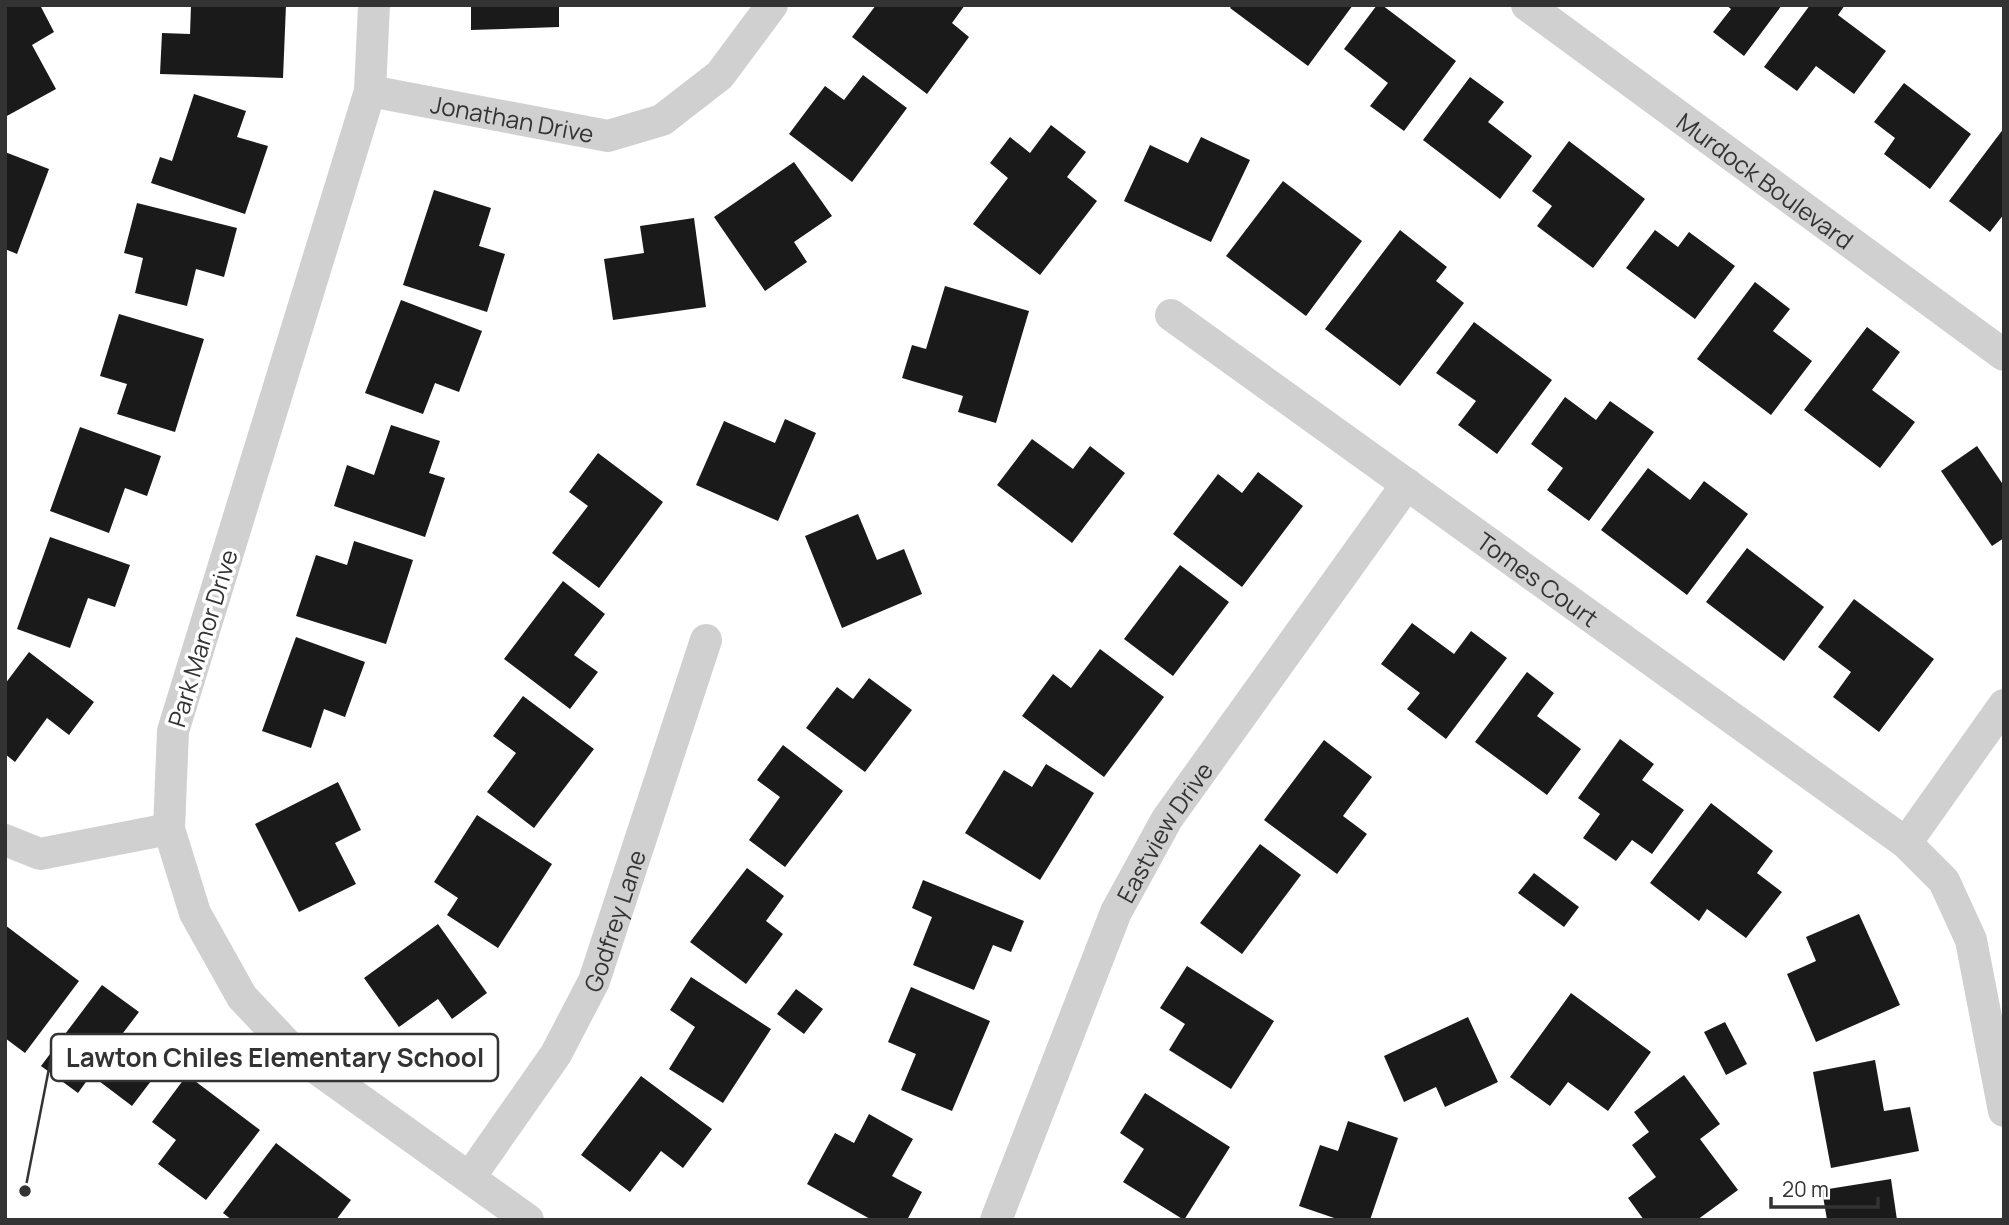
<svg xmlns="http://www.w3.org/2000/svg" width="2009" height="1225" font-family="Manrope,sans-serif">
<rect width="100%" height="100%" fill="#fff"/>
<g fill="#1a1a1a">
<polygon points="5,5 40,5 54,32 32,45 56,89 5,117"/>
<polygon points="191,5 286,5 283,78 160,74 162,33 190,34"/>
<polygon points="471,5 559,5 559,27 471,30"/>
<polygon points="876,5 965,5 952,23 969,37 927,94 852,37"/>
<polygon points="1232,5 1353,5 1308,66 1230,8"/>
<polygon points="1377,5 1382,5 1456,61 1404,131 1370,106 1388,83 1344,49"/>
<polygon points="1726,5 1782,5 1744,56 1713,32 1731,9"/>
<polygon points="1810,5 1845,5 1838,15 1886,51 1854,94 1816,66 1797,91 1764,67"/>
<polygon points="863,75 907,108 852,182 789,134 825,86 844,100"/>
<polygon points="1470,77 1504,102 1488,122 1532,156 1500,199 1423,140"/>
<polygon points="1904,83 1971,134 1930,189 1884,154 1895,138 1874,122"/>
<polygon points="194,94 246,111 237,137 268,146 245,214 151,183 160,157 172,161"/>
<polygon points="1051,125 1086,152 1067,177 1097,201 1040,275 973,224 1008,178 990,163 1010,137 1030,153"/>
<polygon points="2004,128 2004,214 1990,232 1949,201"/>
<polygon points="1201,137 1250,160 1211,242 1124,201 1150,145 1188,163"/>
<polygon points="1569,141 1645,199 1593,268 1537,226 1552,206 1532,191"/>
<polygon points="5,152 49,169 17,254 5,249"/>
<polygon points="794,162 832,216 794,242 807,262 765,291 714,217"/>
<polygon points="1283,181 1362,241 1306,316 1226,256"/>
<polygon points="434,190 491,208 479,246 505,254 487,312 403,285"/>
<polygon points="137,203 237,228 224,277 196,269 187,306 135,293 143,258 124,253"/>
<polygon points="694,218 706,307 613,320 604,259 644,253 640,226"/>
<polygon points="1400,230 1447,267 1436,281 1464,303 1400,386 1325,329"/>
<polygon points="1655,230 1678,247 1689,232 1735,266 1695,319 1626,268"/>
<polygon points="1755,282 1790,309 1773,331 1812,361 1771,415 1697,359"/>
<polygon points="945,286 1029,311 996,423 958,412 963,396 902,378 912,345 926,349"/>
<polygon points="401,300 482,331 459,392 435,383 423,414 365,393"/>
<polygon points="119,314 204,339 175,432 117,414 127,384 100,376"/>
<polygon points="1474,322 1552,380 1497,454 1458,425 1476,401 1436,373"/>
<polygon points="1867,327 1900,352 1872,390 1915,422 1880,468 1804,410"/>
<polygon points="1565,397 1596,420 1610,401 1654,432 1589,521 1547,490 1563,468 1531,444"/>
<polygon points="785,419 816,433 778,521 696,485 724,421 775,443"/>
<polygon points="391,425 440,441 429,473 445,478 425,537 334,506 347,465 374,475"/>
<polygon points="80,427 161,456 147,496 125,488 109,533 50,511"/>
<polygon points="1032,439 1073,469 1090,446 1125,473 1072,543 997,485"/>
<polygon points="1977,446 2004,486 2004,538 1992,546 1941,471"/>
<polygon points="598,453 663,502 599,588 552,553 588,506 569,492"/>
<polygon points="1648,468 1690,500 1704,481 1748,514 1687,595 1601,530"/>
<polygon points="1258,472 1303,506 1242,587 1173,534 1218,474 1242,493"/>
<polygon points="858,514 877,560 904,549 922,594 842,628 805,536"/>
<polygon points="50,537 130,565 115,607 88,598 70,648 17,629"/>
<polygon points="354,541 413,560 386,644 296,616 316,555 347,565"/>
<polygon points="1747,548 1824,607 1784,661 1706,602"/>
<polygon points="1180,565 1229,602 1173,676 1124,639"/>
<polygon points="563,581 605,614 574,655 598,672 570,709 504,659"/>
<polygon points="1854,599 1934,659 1879,732 1833,697 1851,672 1818,647"/>
<polygon points="1412,623 1454,654 1471,631 1507,658 1446,739 1407,709 1420,693 1381,664"/>
<polygon points="296,637 365,662 345,717 324,709 311,748 262,731"/>
<polygon points="1100,649 1164,697 1104,777 1022,716 1053,674 1071,688"/>
<polygon points="29,652 94,702 69,735 47,718 15,762 5,754 5,684"/>
<polygon points="1527,672 1554,693 1537,716 1581,749 1547,795 1475,742"/>
<polygon points="869,678 912,710 865,772 806,728 837,687 853,699"/>
<polygon points="523,696 594,749 534,828 487,792 516,753 493,736"/>
<polygon points="1620,739 1654,764 1642,780 1684,810 1652,854 1632,840 1616,861 1583,838 1600,814 1578,798"/>
<polygon points="1324,740 1372,777 1343,816 1367,834 1337,874 1264,820"/>
<polygon points="783,745 843,791 785,867 749,840 780,797 757,780"/>
<polygon points="1046,764 1094,793 1040,880 965,833 1004,770 1032,787"/>
<polygon points="338,782 361,830 335,843 356,884 299,912 255,824"/>
<polygon points="1711,803 1773,851 1757,873 1782,892 1746,938 1707,909 1699,921 1650,883"/>
<polygon points="477,815 552,864 498,948 447,915 458,898 434,882"/>
<polygon points="1260,844 1301,875 1242,954 1200,923"/>
<polygon points="747,868 784,896 766,921 783,934 746,984 690,942"/>
<polygon points="1534,873 1579,907 1564,927 1518,893"/>
<polygon points="923,880 1024,921 1011,952 993,945 974,990 913,965 932,917 912,908"/>
<polygon points="1859,914 1900,1005 1816,1042 1787,974 1816,961 1806,937"/>
<polygon points="438,924 487,993 452,1019 438,999 399,1027 364,978"/>
<polygon points="5,925 79,981 25,1053 5,1038"/>
<polygon points="1187,966 1274,1021 1231,1089 1169,1050 1185,1024 1160,1008"/>
<polygon points="691,977 771,1029 723,1103 669,1069 695,1027 670,1010"/>
<polygon points="102,985 139,1012 123,1033 164,1064 132,1106 91,1075 78,1093 41,1066"/>
<polygon points="911,987 990,1021 952,1111 901,1090 916,1054 888,1042"/>
<polygon points="796,989 823,1009 804,1034 777,1014"/>
<polygon points="1571,993 1651,1052 1608,1111 1568,1082 1550,1106 1510,1077"/>
<polygon points="1468,1017 1498,1082 1445,1107 1436,1087 1404,1102 1384,1056"/>
<polygon points="1725,1022 1747,1064 1726,1075 1704,1032"/>
<polygon points="1875,1060 1884,1111 1910,1107 1919,1151 1831,1168 1813,1072"/>
<polygon points="187,1075 260,1130 206,1200 158,1164 176,1140 152,1122"/>
<polygon points="1684,1075 1720,1124 1700,1139 1738,1190 1697,1220 1644,1220 1628,1198 1656,1177 1632,1145 1649,1132 1634,1112"/>
<polygon points="641,1076 712,1129 683,1168 661,1151 630,1192 581,1155"/>
<polygon points="1145,1093 1230,1147 1184,1220 1123,1182 1144,1149 1120,1133"/>
<polygon points="869,1114 913,1139 892,1176 922,1192 907,1220 872,1220 807,1184 835,1133 854,1143"/>
<polygon points="1348,1121 1398,1138 1370,1220 1340,1220 1299,1206 1320,1145 1338,1151"/>
<polygon points="276,1143 351,1200 336,1220 232,1220 223,1213"/>
<polygon points="1891,1179 1897,1220 1827,1220 1822,1190"/>
</g>
<g fill="none" stroke-linecap="round" stroke-linejoin="round">
<g stroke="#d0d0d0" stroke-width="32">
<polyline points="374,5 370,91 173,731 169,829 195,913 242,997 295,1053 528,1220"/>
<path id="s1" d="M1527 5 2004 355"/>
<path id="s2" d="M370 91 608 136 662 120 720 75 772 5"/>
<path id="s3" d="M1171 315 1906 843 1944 881 1971 940 2004 1111"/>
<polyline points="5,840 40,854 169,829"/>
<polyline points="1906,843 2004,705"/>
<path id="s4" d="M470 1177 556 1054 594 981 706 640"/>
<path id="s5" d="M996 1220 1116 912 1167 819 1407 484"/>
</g>
</g>
<g text-anchor="middle" dominant-baseline="central" stroke-width="7" stroke-linejoin="round" paint-order="stroke">
<g font-size="24" fill="#333" stroke="#fff">
<text stroke="none"><textPath href="#s2" startOffset="145">Jonathan Drive</textPath></text>
<text stroke="none"><textPath href="#s1" startOffset="296">Murdock Boulevard</textPath></text>
<text stroke="none"><textPath href="#s3" startOffset="452">Tomes Court</textPath></text>
<text transform="translate(202 638) rotate(-73)">Park Manor Drive</text>
<text stroke="none"><textPath href="#s5" startOffset="424">Eastview Drive</textPath></text>
<text stroke="none"><textPath href="#s4" startOffset="296">Godfrey Lane</textPath></text>
</g>
</g>
<path fill="none" stroke="#333" stroke-width="2.5" d="M25 1191L51 1058"/>
<circle fill="#333" stroke="#fff" stroke-width="2.5" cx="25" cy="1191" r="7"/>
<rect fill="#fff" stroke="#333" stroke-width="2.5" x="51" y="1034" width="447" height="47" rx="7"/>
<g font-size="26" text-anchor="middle" font-weight="bold" fill="#333">
<text x="275" y="1067">Lawton Chiles Elementary School</text>
</g>
<rect width="2009" height="1225" fill="none" stroke="#333333" stroke-width="14"/>
<path d="M1771 1197v10h107v-10" fill="none" stroke="#333333" stroke-width="3.5"/>
<text x="1782" y="1197" font-size="21" fill="#333333" stroke="#ffffff" stroke-width="5" paint-order="stroke">20 m</text>
</svg>
